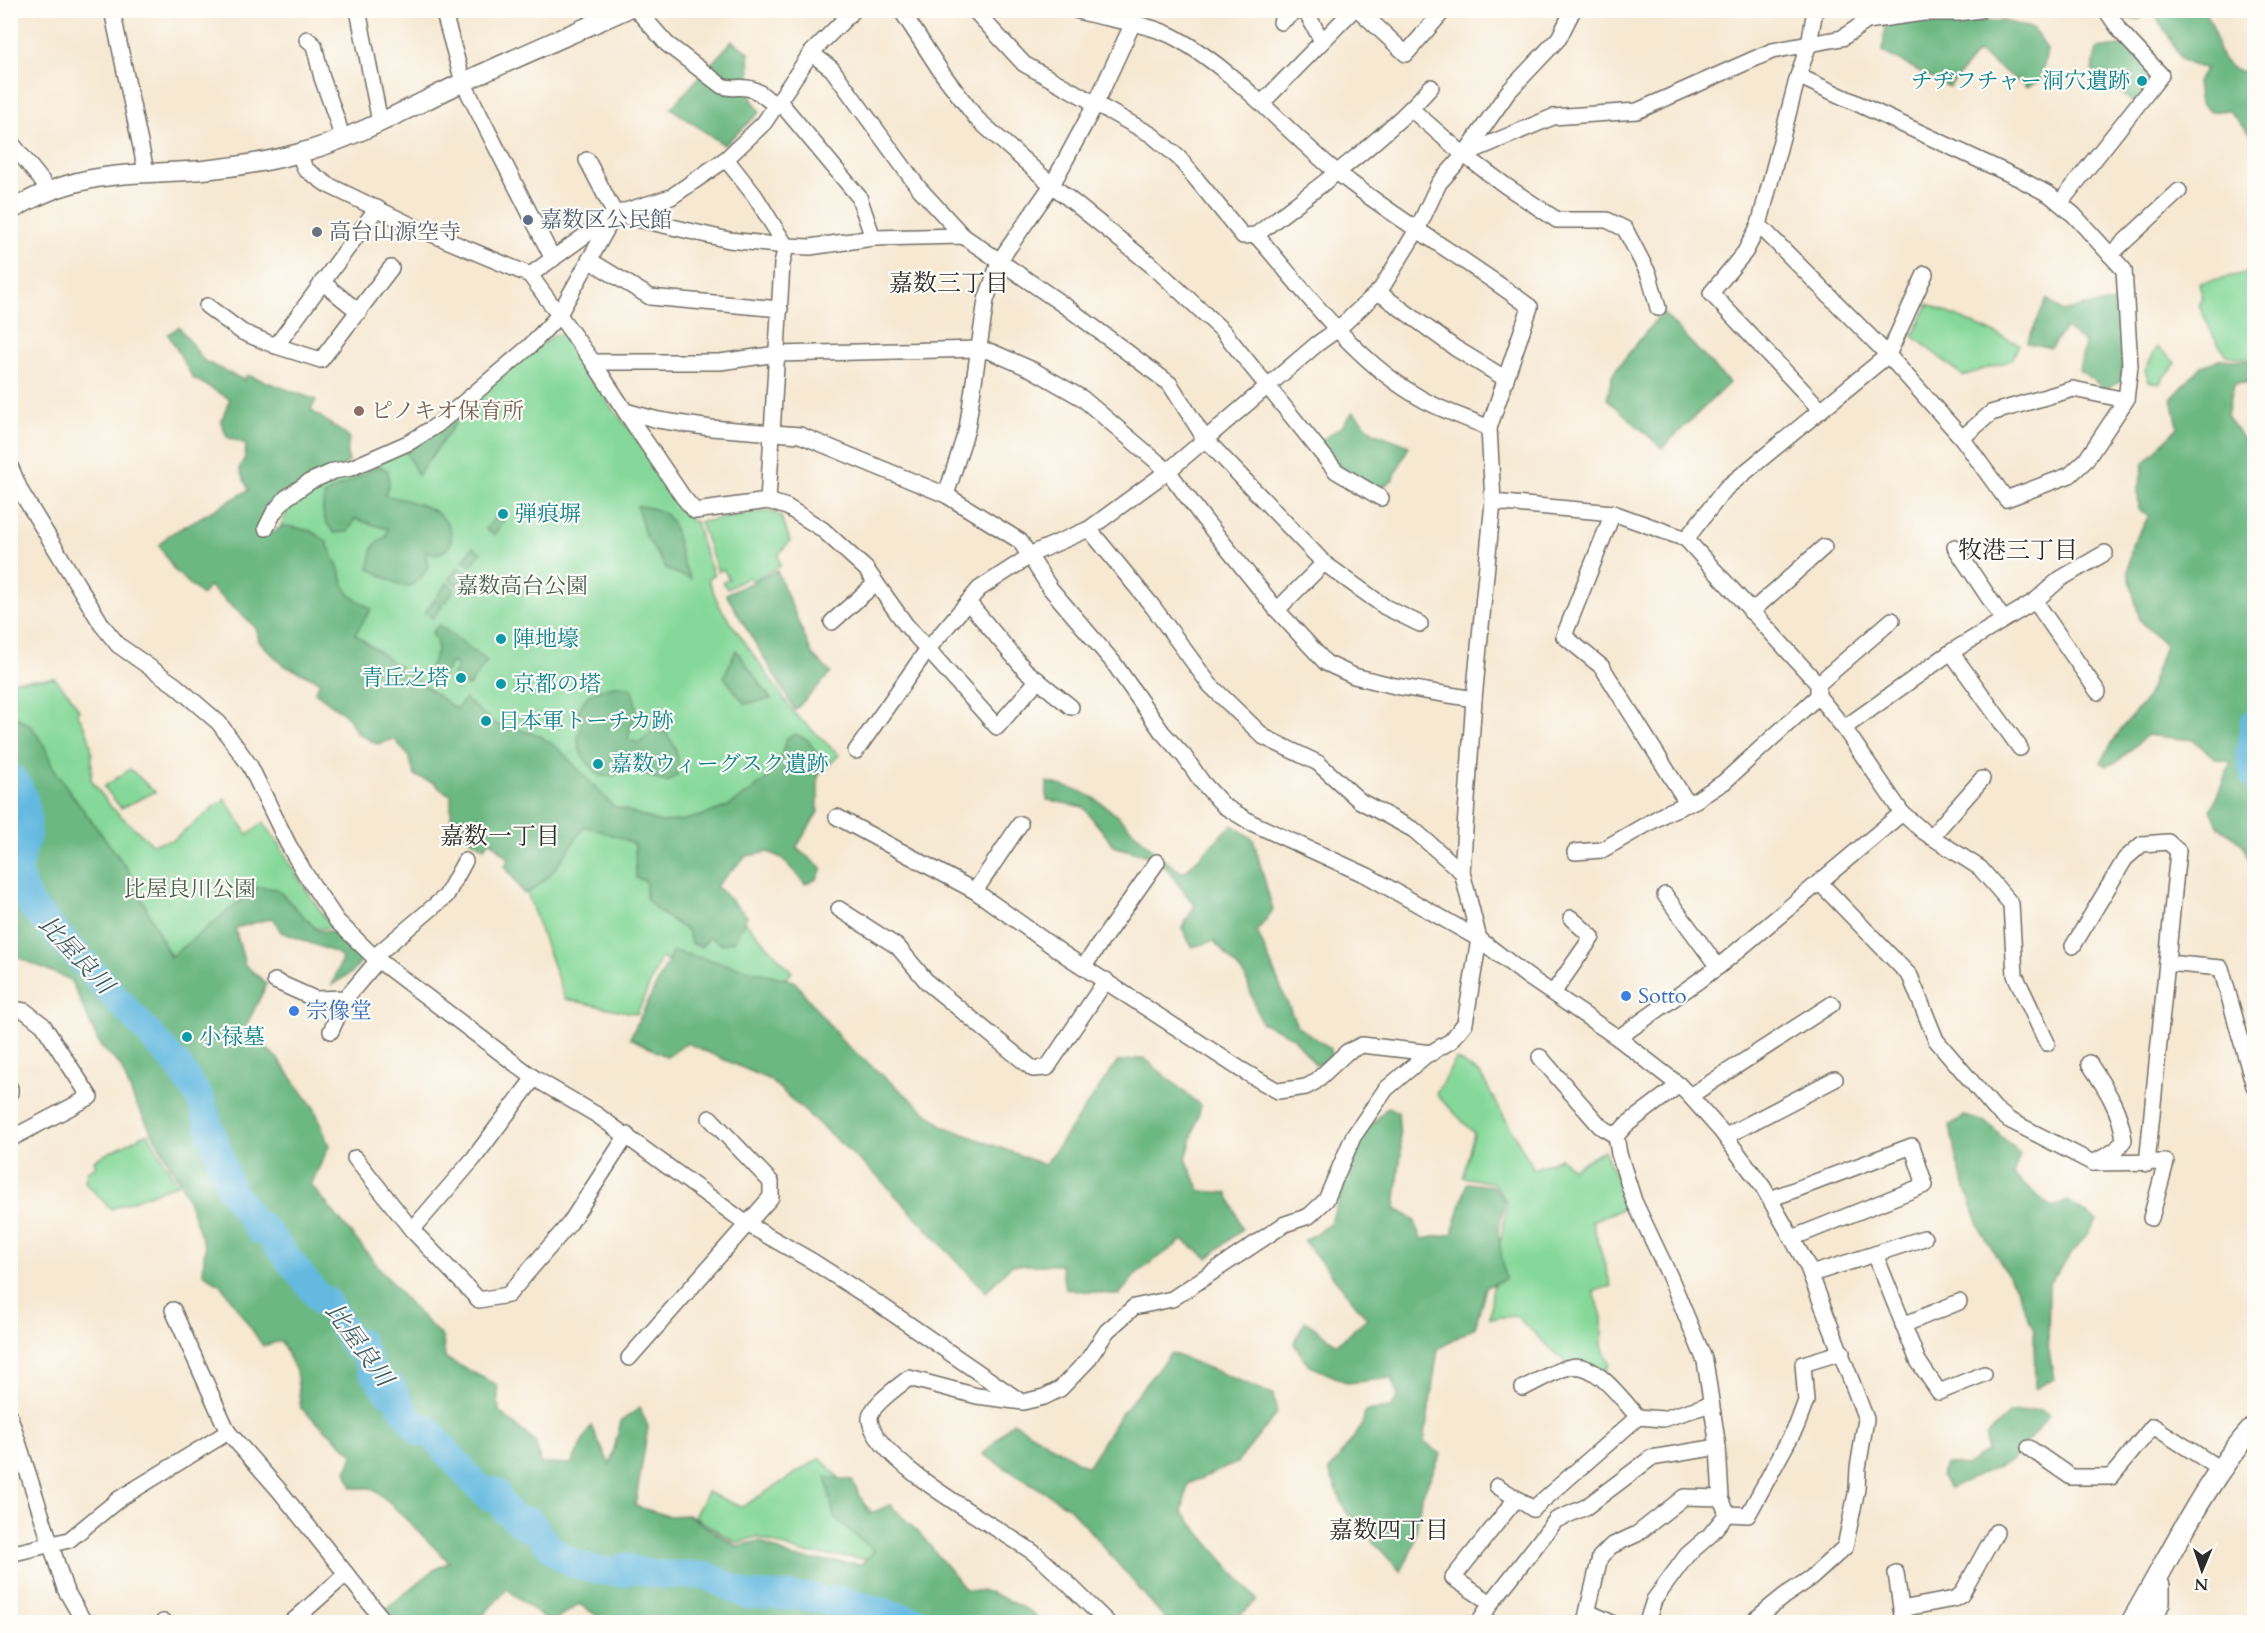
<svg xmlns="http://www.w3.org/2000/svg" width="2265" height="1633" font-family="Cardo,'Noto Serif JP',serif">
<rect width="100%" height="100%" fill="#fdfcf7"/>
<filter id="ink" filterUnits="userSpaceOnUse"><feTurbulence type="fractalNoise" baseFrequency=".0167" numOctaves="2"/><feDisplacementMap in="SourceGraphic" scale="12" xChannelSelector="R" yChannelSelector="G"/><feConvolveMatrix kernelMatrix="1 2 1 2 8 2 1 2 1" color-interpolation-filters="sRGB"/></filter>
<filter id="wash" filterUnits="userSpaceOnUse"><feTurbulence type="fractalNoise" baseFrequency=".008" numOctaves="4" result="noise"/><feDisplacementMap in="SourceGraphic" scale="24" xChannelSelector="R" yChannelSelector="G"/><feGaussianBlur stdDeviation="1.35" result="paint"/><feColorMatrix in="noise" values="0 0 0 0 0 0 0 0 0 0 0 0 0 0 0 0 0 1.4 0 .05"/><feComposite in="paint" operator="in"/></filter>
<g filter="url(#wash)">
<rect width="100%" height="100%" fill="#f6e8d1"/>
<g fill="#85d89a" stroke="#588262" stroke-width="1.5">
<polygon points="2246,273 2249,291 2254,290 2254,342 2251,360 2226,355 2214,337 2199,305 2203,299 2199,283"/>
<polygon points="1928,304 2019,344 2012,360 1963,376 1913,336"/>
<polygon points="563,334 611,407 632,432 692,522 696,521 702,545 714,575 708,579 720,607 794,713 839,755 710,884 792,972 757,1008 661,958 637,1014 565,999 520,873 554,837 266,562 290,503 325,481 346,475 349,477 418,443 554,335"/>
<polygon points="2157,347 2176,363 2159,384 2149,381 2145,371"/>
<polygon points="767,511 781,516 790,541 778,555 780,566 752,581 749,577 727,589 723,582 729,579 723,569 718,572 700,522"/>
<path d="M54 678 69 694 79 710 77 713C93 738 93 750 91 780L111 807 152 844 173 840 225 799 248 835 263 822 280 845 292 868 331 927 311 930 273 896 203 943 201 1000 118 877 11 735 10 681Z"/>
<polygon points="130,769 155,792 121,808 104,787"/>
<polygon points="1456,1059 1480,1074 1534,1169 1561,1158 1572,1169 1604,1150 1629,1206 1592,1221 1611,1286 1594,1291 1602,1317 1602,1346 1609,1364 1599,1381 1564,1361 1516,1316 1490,1318 1492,1293 1507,1202 1493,1183 1463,1177 1474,1133 1436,1094"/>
<polygon points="148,1133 177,1184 111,1209 85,1182 87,1171 96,1166 94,1160"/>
<polygon points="820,1458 896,1537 883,1560 802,1553 757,1537 737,1543 694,1517 707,1492 742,1507"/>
</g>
<g fill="#6cb882" stroke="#4c7256" stroke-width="1.5">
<path d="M2203 10C2220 26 2211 60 2235 69 2241 72 2248 72 2254 74V137L2228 110 2211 112 2200 104 2197 82 2206 68C2178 64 2180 57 2168 35 2163 27 2157 19 2152 11Z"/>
<polygon points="2116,11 2116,10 2145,11 2140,19 2128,19"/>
<polygon points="1902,20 2004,21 2034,29 2047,50 2041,81 2026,87 1978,52 1949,87 1883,52 1885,25"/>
<polygon points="732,41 749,52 751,98 760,112 724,145 671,108"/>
<polygon points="2128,45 2155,75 2134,103 2092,70 2097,49"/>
<polygon points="2047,299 2063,312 2085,306 2118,302 2122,339 2122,381 2105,389 2079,370 2085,343 2065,328 2051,348 2027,343"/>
<polygon points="1662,312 1729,383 1662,448 1607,399 1613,373"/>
<path d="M179 327 204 361 244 380 247 375 316 400 311 410 349 437 347 453 349 462 261 524 266 535 284 526 292 527 311 531 326 541 339 569 345 588 350 595 371 609 355 634 456 709 465 699 495 724 539 735 559 749 613 806 660 822 680 821 701 816 729 806 751 791 768 777 781 758 787 738 795 734 808 740 817 754 818 769V812L796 848 822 868 817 879 805 884 782 858 768 852 746 856 716 886 747 916 734 941 721 944 710 937 701 947 691 943 688 931 659 912 646 898V881L636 878 635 845C623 837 600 832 585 826 566 851 553 881 524 894L505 866 509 859 490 840 484 848 467 837 451 822V795L441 790 435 783 415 776 408 755 394 739 377 744 357 733 348 717 315 692 320 681 283 665 259 641 256 628 209 586 202 595 174 570 159 545 169 535 249 490 239 469 245 457 246 444 227 437 221 422 230 399 193 378 168 334Z"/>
<polygon points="2254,356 2254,382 2234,384 2227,415 2245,443 2254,450 2254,874 2242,843 2219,827 2211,810 2231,762 2216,759 2193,740 2147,735 2118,761 2106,766 2100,762 2121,729 2147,698 2165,645 2140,620 2128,572 2132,545 2149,516 2139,510 2138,489 2144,463 2178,427 2172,398 2202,366 2222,359 2253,362"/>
<polygon points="465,410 418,475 406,452"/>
<polygon points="1353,412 1373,432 1409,446 1392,481 1379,489 1340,468 1319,442 1342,426"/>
<path d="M380 466 388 471 389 483 385 495C408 501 450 507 451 537 452 548 444 552 434 555L425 550 428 567 420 579 408 587C395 585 381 575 369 568 371 553 371 544 386 537L388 529 355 519 348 532 334 533C322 519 321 511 325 494Z"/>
<path d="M637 506C673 509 673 521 680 552 682 562 687 571 691 579L667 570 645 535Z"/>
<polygon points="496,516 504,522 494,535 486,529"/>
<polygon points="473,547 481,553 471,566 463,560"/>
<polygon points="458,567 467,573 457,585 449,579"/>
<polygon points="777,571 812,654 831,673 795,710 726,594"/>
<polygon points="447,583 455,589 445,602 437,596"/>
<polygon points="435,599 443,605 433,618 425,612"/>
<path d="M439 625 487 661 469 686 463 684 457 688 449 682 458 667 453 661 440 679 429 669C435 656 443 648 432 633Z"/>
<polygon points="736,650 771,699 745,704 724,677"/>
<path d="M614 686 631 687C634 696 638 707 635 717 632 727 629 728 628 740L639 743 653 731H665C675 746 681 757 677 775L667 782C650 780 641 767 625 764L614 776H600C591 766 578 755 578 740 579 725 585 731 578 712 586 693 593 690 614 686Z"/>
<polygon points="10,713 32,727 45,747 53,767 75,799 127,868 170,957 258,887 277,889 318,931 331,931 361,960 354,971 332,985 342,959 339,954 281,932 273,918 235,928 245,965 267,984 245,1028 278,1059 315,1109 329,1146 311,1185 405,1299 443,1338 445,1358 497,1385 499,1411 536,1443 540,1463 571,1464 591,1426 610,1465 621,1421 640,1408 648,1427 635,1506 669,1516 688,1515 737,1546 759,1541 794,1558 861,1564 874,1551 834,1517 826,1477 852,1480 869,1514 890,1505 921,1535 966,1590 990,1592 1031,1612 1042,1622 607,1622 579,1604 553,1622 549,1622 507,1589 484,1614 462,1622 420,1618 419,1622 385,1622 386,1609 434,1570 449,1562 388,1501 371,1488 352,1488 346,1471 354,1455 301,1408 296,1371 281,1341 263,1346 222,1286 203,1273 205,1247 185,1192 134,1100 120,1065 100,1046 71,980 12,955 11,952"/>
<path d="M1047 782C1061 786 1080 789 1092 797 1126 818 1151 854 1183 873L1232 825 1253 839 1273 910 1257 931 1297 1026 1330 1048 1331 1058 1316 1065 1293 1037 1261 1022 1245 976 1214 941 1192 947 1182 928 1195 906 1158 858 1115 847 1083 807 1047 800Z"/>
<polygon points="673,951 794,981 843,1042 943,1126 1045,1165 1117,1062 1144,1058 1201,1106 1186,1159 1200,1191 1228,1193 1242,1229 1208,1258 1183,1240 1137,1273 1119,1295 1065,1289 1061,1265 1011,1265 986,1292 880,1179 770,1080 687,1043 667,1057 630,1038"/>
<polygon points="1388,1107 1398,1112 1401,1151 1395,1209 1414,1219 1421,1239 1452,1234 1467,1183 1492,1186 1505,1201 1498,1231 1505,1279 1486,1287 1475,1327 1438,1349 1424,1442 1441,1454 1421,1498 1414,1545 1401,1572 1346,1512 1329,1471 1362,1426 1365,1411 1391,1408 1398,1396 1391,1378 1348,1383 1308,1365 1294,1344 1305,1321 1337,1344 1367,1318 1304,1241 1330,1224 1362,1135"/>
<polygon points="1964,1116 1986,1122 2020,1154 2013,1175 2052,1208 2068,1201 2097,1221 2049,1283 2048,1345 2054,1379 2035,1389 2034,1330 2015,1286 1981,1231 1957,1163 1950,1125"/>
<polygon points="1171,1353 1273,1394 1277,1413 1237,1463 1188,1484 1182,1512 1257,1600 1233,1622 1168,1622 1070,1508 983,1454 1013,1422 1087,1467 1121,1414"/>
<polygon points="2042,1410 2049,1415 2013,1460 1950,1488 1941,1476 1945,1464 1966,1466 1987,1451 1986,1436 2010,1413"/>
</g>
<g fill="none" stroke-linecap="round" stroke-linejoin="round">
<g stroke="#64b9e0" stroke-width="28">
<polyline points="2254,723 2250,754 2254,776"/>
<path d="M10 776C26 791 30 818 26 838 24 847 19 857 19 866 18 881 25 893 31 906L177 1064 200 1098 230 1188 259 1230 263 1227 323 1303 326 1300 355 1347 360 1343 371 1369 388 1392 392 1388 402 1408 421 1433 427 1428 466 1474 489 1497 495 1491 506 1511 526 1527 530 1521C556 1562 576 1569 623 1573L624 1567 652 1574 707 1576 747 1595 810 1597 837 1604 838 1599 920 1622"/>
</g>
</g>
</g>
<g filter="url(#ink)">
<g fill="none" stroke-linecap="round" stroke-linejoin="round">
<g stroke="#726d65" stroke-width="18">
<g id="minor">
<polyline points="112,10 146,171"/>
<polyline points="358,10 380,122"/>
<polyline points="443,10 463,82 553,259"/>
<path d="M637 10 667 44 722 86C734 90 736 86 747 88 758 89 767 99 776 106"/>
<polyline points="901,10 942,73 977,119 1052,185 1155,268 1222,330 1336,471 1381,498"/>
<path d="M974 10 1024 64 1152 135 1179 158 1243 236 1256 235C1306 292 1354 361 1422 399 1443 411 1467 418 1489 428"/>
<path d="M1075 10C1106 20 1147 22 1176 38 1234 69 1282 127 1333 169 1395 219 1466 259 1530 307L1489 428 1493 502 1474 699 1462 872 1479 939 1465 1023 1451 1041 1425 1056 1386 1089 1353 1137 1326 1200 1309 1216 1285 1224 1172 1299 1134 1307 1107 1331 1087 1361 1060 1389 1044 1397 1023 1402 977 1396 909 1378C899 1386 868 1407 870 1420 875 1462 998 1527 1034 1553 1058 1572 1085 1601 1107 1622"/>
<polyline points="1305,10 1322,41"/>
<polyline points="1359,10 1406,54 1444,10"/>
<polyline points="1815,10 1809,44 1798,76 1759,225 1888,355 1962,438 1991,413 2073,389 2126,400"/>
<polyline points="1281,22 1297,10"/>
<polyline points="307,39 314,45 322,78 337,120 342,138"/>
<polyline points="811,53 832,69 918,187 963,236"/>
<polyline points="1798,76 2018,178 2050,195 2074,215 2124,270 2130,366 2126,400 2086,460 2070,475 2006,499 1962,438"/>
<polyline points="779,101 859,197 873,238"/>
<polyline points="1262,103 1353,10"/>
<polyline points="1411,109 1464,155 1506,186 1557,220 1607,220 1625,229 1649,275 1658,308"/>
<polyline points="10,141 49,190"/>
<polyline points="299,153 305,169 328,185 415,227 530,275 593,362 625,411 658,420 711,428 800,435 946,495 1020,541 1050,588 1113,662 1162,732 1184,756 1202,782 1224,806 1252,823 1368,876 1479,939 1527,976 1618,1038 1679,1085 1690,1096 1721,1131 1763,1187 1807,1265 1866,1419 1858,1468 1857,1489 1845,1547 1811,1578 1784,1596 1752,1622"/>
<polyline points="1465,154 1553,117 1637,111 1772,51 1842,38 1867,21 1923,13 1957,13 1980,10"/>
<polyline points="2060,203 2161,75 2121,32 2106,10"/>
<polyline points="615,214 729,240 786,246 810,247 873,238 963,236 1068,308 1170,384 1205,439 1324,563 1385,607 1420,624"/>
<polyline points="1759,225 1745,252 1711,293 1821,410"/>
<path d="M1256 235C1316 188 1381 143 1431 87"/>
<polyline points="2110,255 2179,191"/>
<polyline points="589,260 650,297 780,309"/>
<polyline points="530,275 615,214 671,197 726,159 764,123 811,53 854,10"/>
<polyline points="322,282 359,312"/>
<polyline points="1378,292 1455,348 1506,379"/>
<polyline points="207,306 242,332 276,346 321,360 391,268"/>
<polyline points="276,346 377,208"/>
<polyline points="593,362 720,362 777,354 979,349 992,352 1033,370 1082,398 1168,471 1203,518 1277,610 1326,663 1354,676 1395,686 1474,699"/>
<polyline points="625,411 683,497 695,511 768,501 782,264 786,246 755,196 726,159"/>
<polyline points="10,466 21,492 102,625 118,645 175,685 219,723 250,766 288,844 306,875 337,921 374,957 534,1078 597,1115 747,1224 812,1261 882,1306 1017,1399"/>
<polyline points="946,495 967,429 986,300 1000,260 1052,185 1096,103 1133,23 1135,10"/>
<polyline points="768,501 787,507 822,529 866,569 906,625 997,727 1038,680"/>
<polyline points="1493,502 1613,513 1686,539 1818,684 1818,696 1844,728 1902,813 1924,832 1980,868 2011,904 2015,975 2047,1043"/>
<polyline points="1613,513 1564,636 1602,667 1688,804"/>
<polyline points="266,528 274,512 286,498 309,482 334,471 351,468 410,442 437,425 530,346 558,316 615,214 587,160"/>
<polyline points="1089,529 1153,607 1210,685 1264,737 1318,763 1360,801 1414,830 1462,872"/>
<polyline points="1686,539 1726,488 1888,355 1925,274"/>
<polyline points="1955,547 2003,619"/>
<polyline points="2035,601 2060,579 2105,553"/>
<polyline points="968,602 1025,670 1071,707"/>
<polyline points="1277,610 1324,563"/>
<polyline points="1751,612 1824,547"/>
<polyline points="832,622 876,583"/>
<polyline points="1951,652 2035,601 2098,692"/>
<polyline points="1818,684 1892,620"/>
<polyline points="1844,728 1951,652 2020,748"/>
<polyline points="856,751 927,650 979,589 1036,552 1089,529 1168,471 1317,344 1338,329 1381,289 1417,230 1439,183 1464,155 1508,92 1559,38 1573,10"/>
<polyline points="837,817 975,891 1065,955 1240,1069 1278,1091 1306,1087 1315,1082 1347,1052 1362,1045 1432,1053"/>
<polyline points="1931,837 1982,779"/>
<polyline points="1575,852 1602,850 1668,812 1696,800 1724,782 1818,696"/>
<polyline points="1819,882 1910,976 1936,1040 1995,1109 2009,1120 2093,1163 2166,1162 2151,1218"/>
<polyline points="975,891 1020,824"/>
<polyline points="1665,895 1718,967"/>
<polyline points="839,909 898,947 928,983 1033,1069 1047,1068 1106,980"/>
<polyline points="2073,946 2125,859 2142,844 2168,842 2178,851 2147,1164"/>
<polyline points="374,957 446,896 465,861"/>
<polyline points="2167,963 2221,968 2254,1086"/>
<polyline points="1084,966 1157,862"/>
<polyline points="275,981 315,999 346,998"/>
<polyline points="1553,993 1592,937 1571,918"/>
<polyline points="10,1008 25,1011 43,1025 90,1097 10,1139"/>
<polyline points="331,1031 346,998 378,960"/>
<polyline points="1618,1038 1718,967 1902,813"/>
<polyline points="1540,1057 1600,1126 1616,1136"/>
<path d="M2089 1063C2105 1087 2121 1111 2124 1140L2116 1150 2093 1163"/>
<polyline points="534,1078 474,1158 412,1230 479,1300 508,1295 570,1223 627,1135"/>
<polyline points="10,1088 10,1093"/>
<polyline points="1690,1096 1832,1004"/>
<polyline points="1726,1136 1835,1079"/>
<polyline points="355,1158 412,1230"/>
<polyline points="1770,1199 1912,1146 1925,1185 1792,1238"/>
<polyline points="1875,1254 1924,1238"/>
<polyline points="1811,1274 1875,1254 1918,1361 1939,1392 1984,1374"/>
<polyline points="173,1310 228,1432"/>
<polyline points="1903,1325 1959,1302"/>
<polyline points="629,1358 771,1197 771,1182 710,1118"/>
<path d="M1523 1388C1536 1382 1556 1370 1570 1367 1596 1361 1622 1400 1638 1417"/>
<polyline points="10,1417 65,1589 84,1622"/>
<polyline points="2029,1448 2071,1477 2111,1477 2153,1426 2220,1469"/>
<polyline points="1497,1486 1533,1509 1638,1417 1663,1419 1711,1404"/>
<polyline points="1727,1514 1748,1515 1797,1425 1806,1401 1803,1364 1842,1352"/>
<polyline points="10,1554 69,1540 119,1499 228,1432 279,1490 380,1616"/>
<polyline points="1896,1573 1903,1622"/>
<polyline points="1491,1603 1453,1578 1516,1499"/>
<polyline points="1901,1609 1954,1599 1961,1595 1996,1532"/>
<polyline points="1588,1612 1610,1622"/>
<polyline points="163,1622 164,1622"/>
<polyline points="292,1622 346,1574"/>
<polyline points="1479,1622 1491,1603 1556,1520 1586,1507 1651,1458 1718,1447"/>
<polyline points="1585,1622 1600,1557 1611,1546 1637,1534 1684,1497 1721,1498"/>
<polyline points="1647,1622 1654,1600 1687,1555 1709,1536 1727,1514 1721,1498 1718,1447 1705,1361 1670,1277 1634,1201 1619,1154 1616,1136 1626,1125 1679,1085"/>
</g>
</g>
<g stroke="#726d65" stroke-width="21">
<path id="tertiary" d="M10 211C76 170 129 175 203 170 234 167 266 162 296 154 350 140 401 112 451 88 508 61 567 36 625 10"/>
</g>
<g stroke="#726d65" stroke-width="24">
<g id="secondary">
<path d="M2132 1622C2171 1556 2202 1484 2254 1427"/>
<polyline points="2151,1622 2159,1602 2159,1586"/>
</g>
</g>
<use href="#minor" stroke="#fff" stroke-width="15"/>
<use href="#tertiary" stroke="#fff" stroke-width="18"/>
<use href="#secondary" stroke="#fff" stroke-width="21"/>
</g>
</g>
<g fill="#0f9aa8" stroke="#fdfcf7" stroke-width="2">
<circle cx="2142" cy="81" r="6"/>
<circle cx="503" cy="514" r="6"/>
<circle cx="501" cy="639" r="6"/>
<circle cx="461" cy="678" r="6"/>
<circle cx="501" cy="684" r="6"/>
<circle cx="486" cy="721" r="6"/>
<circle cx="598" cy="764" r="6"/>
<circle cx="187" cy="1037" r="6"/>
</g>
<circle fill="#5c6f8a" stroke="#fdfcf7" stroke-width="2" cx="528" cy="220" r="6"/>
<circle fill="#6b7280" stroke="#fdfcf7" stroke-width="2" cx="317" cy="232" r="6"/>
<circle fill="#8d6e63" stroke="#fdfcf7" stroke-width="2" cx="359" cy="411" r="6"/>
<g fill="#3f7fe0" stroke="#fdfcf7" stroke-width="2">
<circle cx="1626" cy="996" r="6"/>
<circle cx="294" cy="1011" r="6"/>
</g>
<g text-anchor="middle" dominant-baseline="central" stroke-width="4.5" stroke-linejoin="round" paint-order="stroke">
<g font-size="22" fill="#0d838f" stroke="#fdfcf7" text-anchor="start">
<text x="2130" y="81" text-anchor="end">チヂフチャー洞穴遺跡</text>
<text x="515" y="514">弾痕塀</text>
<text x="513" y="639">陣地壕</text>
<text x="449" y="678" text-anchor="end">青丘之塔</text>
<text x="513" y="684">京都の塔</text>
<text x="498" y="721">日本軍トーチカ跡</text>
<text x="610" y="764">嘉数ウィーグスク遺跡</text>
<text x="199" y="1037">小禄墓</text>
</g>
<g font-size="22" fill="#4e5e75" stroke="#fdfcf7" text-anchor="start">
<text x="540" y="220">嘉数区公民館</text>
</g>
<g font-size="22" fill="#5b616d" stroke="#fdfcf7" text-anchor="start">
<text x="329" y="232">高台山源空寺</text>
</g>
<g font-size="22" fill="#785e54" stroke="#fdfcf7" text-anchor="start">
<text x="371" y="411">ピノキオ保育所</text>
</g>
<g font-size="22" fill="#465f4c" stroke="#fdfcf7">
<text x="522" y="586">嘉数高台公園</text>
<text x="190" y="889">比屋良川公園</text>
</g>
<g font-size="22" fill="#366cbe" stroke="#fdfcf7" text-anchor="start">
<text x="1638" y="996">Sotto</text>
<text x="306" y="1011">宗像堂</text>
</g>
<g font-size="24" fill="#2b2b2b" stroke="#fdfcf7">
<text x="949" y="283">嘉数三丁目</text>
<text x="2018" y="550">牧港三丁目</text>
<text x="500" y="836">嘉数一丁目</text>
<text x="1389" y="1530">嘉数四丁目</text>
</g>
<g font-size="24" font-style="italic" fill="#3f5d6a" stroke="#fdfcf7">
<text transform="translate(76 955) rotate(47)">比屋良川</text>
<text transform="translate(359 1345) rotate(54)">比屋良川</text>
</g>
</g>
<rect width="2265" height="1633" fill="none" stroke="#fdfcf7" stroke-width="36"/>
<g transform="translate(2202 1570) rotate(182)" stroke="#fdfcf7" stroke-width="4.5" paint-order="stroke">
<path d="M0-4.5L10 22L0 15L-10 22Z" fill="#2b2b2b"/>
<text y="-9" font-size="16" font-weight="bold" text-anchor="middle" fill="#2b2b2b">N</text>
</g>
</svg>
